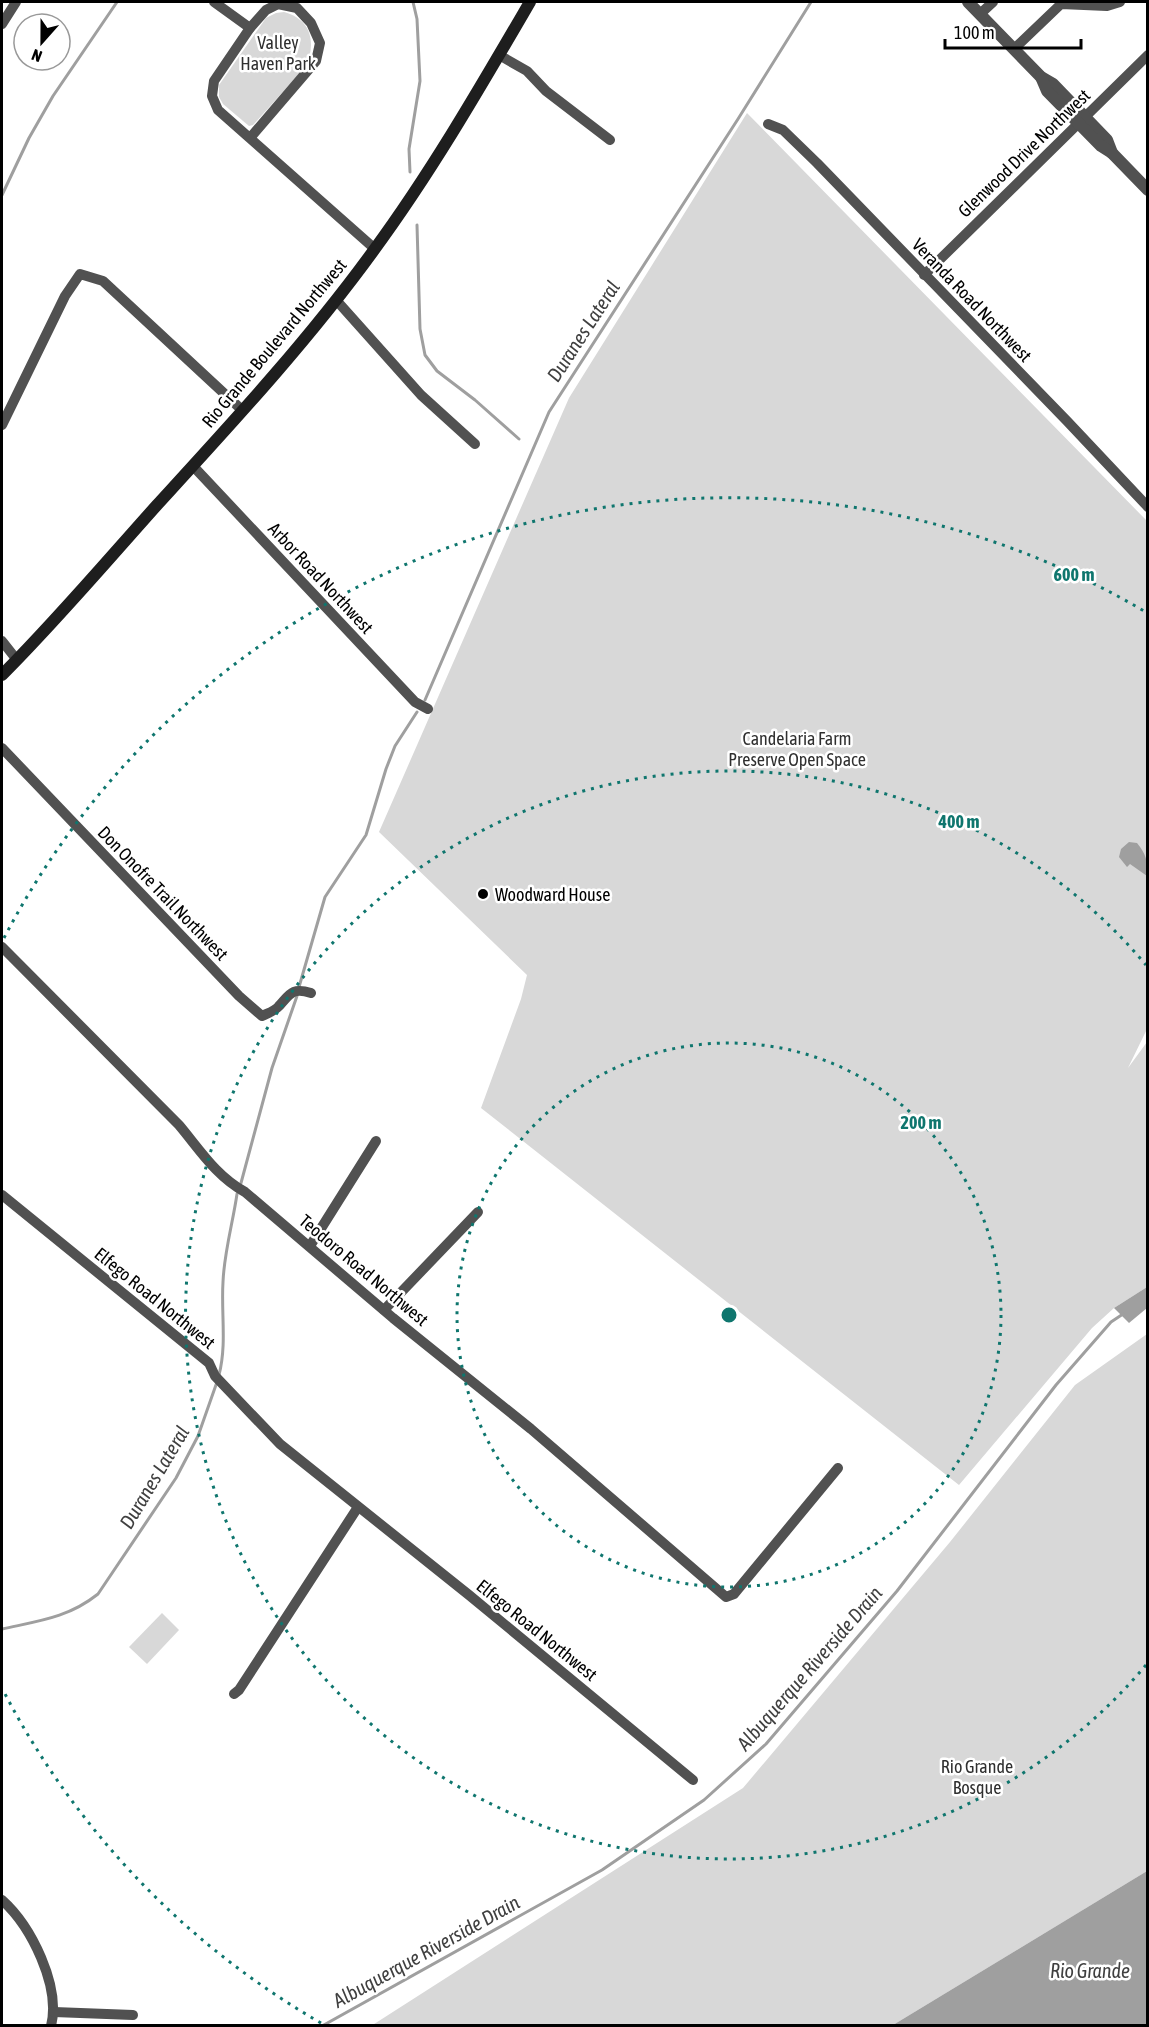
<svg xmlns="http://www.w3.org/2000/svg" width="1149" height="2027" font-family="'Asap Condensed',sans-serif">
<rect width="100%" height="100%" fill="#fff"/>
<g fill="#d8d8d8">
<path d="M284 12C310 19 316 40 307 65L253 125 249 126 223 104 219 97V85L266 18 276 13Z"/>
<polygon points="747,113 1147,521 1148,1027 1128,1068 1147,1042 1147,1287 1114,1308 1092,1328 959,1485 481,1108 521,999 527,975 379,832 569,398"/>
<polygon points="1147,1334 1147,1871 893,2025 371,2026 743,1788 950,1542 1075,1385"/>
<polygon points="162,1613 179,1630 147,1664 129,1647"/>
</g>
<g fill="#9f9f9f">
<path d="M1129 842 1137 843C1146 854 1148 861 1147 876L1130 864 1127 867 1119 857 1121 849Z"/>
<polygon points="1147,1287 1147,1308 1129,1323 1114,1308"/>
<polygon points="1147,1871 1147,2025 893,2025"/>
</g>
<g fill="none" stroke-linecap="round" stroke-linejoin="round">
<g stroke="#9f9f9f" stroke-width="3">
<polyline points="410,172 409,149 420,81 417,19 413,2"/>
<polyline points="2,195 29,138 53,96 117,2"/>
<polyline points="417,225 420,329 425,355 437,371 475,400 519,439"/>
<polyline points="425,700 549,412 738,119 811,2"/>
<polyline points="299,987 325,897 366,835 386,769 395,746 417,712"/>
<polyline points="241,1183 272,1068 297,996"/>
<path d="M219 1375C227 1344 221 1313 223 1282 224 1253 233 1222 237 1194"/>
<path d="M2 1629C38 1621 68 1618 98 1594L176 1478 198 1436 217 1382"/>
<polyline points="322,2026 602,1870 704,1800 766,1744 897,1591 1056,1385 1111,1322 1123,1314"/>
</g>
<g stroke="#515151" stroke-width="10">
<polyline points="214,2 250,28"/>
<polyline points="980,14 993,2"/>
<polyline points="2,24 16,2"/>
<polyline points="1014,49 1061,4 1107,6 1120,2"/>
<polyline points="499,55 527,71 546,91 610,140"/>
<polyline points="768,124 783,130 817,163 1067,421 1148,507"/>
<polyline points="250,138 316,61 320,43 311,23 297,8 278,4 266,10 250,28 214,81 212,96 218,110 375,249"/>
<polyline points="924,275 1148,55"/>
<polyline points="337,301 421,395 475,444"/>
<polyline points="2,425 65,296 80,274 103,281 242,410"/>
<polyline points="193,466 415,702 428,709"/>
<polyline points="2,641 17,660"/>
<path d="M2 748 239 996 262 1016C268 1013 275 1011 279 1006 290 994 292 987 311 993"/>
<path d="M2 947 179 1125C200 1150 216 1176 245 1192L393 1318 531 1429 726 1597 734 1594 838 1468"/>
<polyline points="2,1195 209,1363 215,1376 280,1444 469,1595 693,1780"/>
<polyline points="310,1246 376,1141"/>
<polyline points="384,1310 478,1212"/>
<polyline points="234,1694 239,1690 358,1507"/>
<path d="M2 1900C31 1926 61 1986 51 2026"/>
<polyline points="54,2012 133,2015"/>
</g>
<g stroke="#515151" stroke-width="12">
<polyline points="968,2 1041,77 1053,84 1107,140 1112,153"/>
<polyline points="1041,77 1047,91 1101,146 1112,153 1148,190"/>
</g>
<path stroke="#1e1e1e" stroke-width="12" d="M2 675C56 621 106 562 157 505 232 423 308 341 374 250 432 171 481 86 530 2"/>
</g>
<g fill="none" stroke="#0f766e" stroke-width="3" stroke-dasharray="3 6">
<circle cx="729" cy="1315" r="272"/>
<path d="M1146 1665A544 544 0 1 1 1146 965"/>
<path d="M321 2023A817 817 0 0 1 4 1692M4 938A817 817 0 0 1 1144 611"/>
</g>
<circle fill="#000" stroke="#fff" stroke-width="2" cx="483" cy="894" r="6"/>
<g text-anchor="middle" dominant-baseline="central" stroke-width="5" stroke-linejoin="round" paint-order="stroke">
<g font-size="18" fill="#2f2f2f" stroke="#fff">
<text x="278" y="42">Valley<tspan x="278" dy="21">Haven Park</tspan></text>
<text x="797" y="738">Candelaria Farm<tspan x="797" dy="21">Preserve Open Space</tspan></text>
<text x="977" y="1766">Rio Grande<tspan x="977" dy="21">Bosque</tspan></text>
</g>
<g font-size="18" fill="#000" stroke="#fff">
<text transform="translate(1024 153) rotate(-44)">Glenwood Drive Northwest</text>
<text transform="translate(972 300) rotate(46)">Veranda Road Northwest</text>
<text transform="translate(274 343) rotate(-50)">Rio Grande Boulevard Northwest</text>
<text transform="translate(321 578) rotate(47)">Arbor Road Northwest</text>
<text transform="translate(163 893) rotate(46)">Don Onofre Trail Northwest</text>
<text transform="translate(364 1270) rotate(40)">Teodoro Road Northwest</text>
<text transform="translate(155 1298) rotate(39)">Elfego Road Northwest</text>
<text transform="translate(537 1630) rotate(39)">Elfego Road Northwest</text>
</g>
<g font-size="18" fill="#000" stroke="#fff" text-anchor="start">
<text x="495" y="894">Woodward House</text>
</g>
<g font-size="20" font-style="italic" fill="#404040" stroke="#fff">
<text transform="translate(583 331) rotate(-57)">Duranes Lateral</text>
<text transform="translate(154 1477) rotate(-59)">Duranes Lateral</text>
<text transform="translate(809 1668) rotate(-49)">Albuquerque Riverside Drain</text>
<text transform="translate(426 1951) rotate(-29)">Albuquerque Riverside Drain</text>
<text x="1090" y="1970">Rio Grande</text>
</g>
</g>
<circle cx="729" cy="1315" r="9" fill="#0f766e" stroke="#fff" stroke-width="3"/>
<g font-size="18" text-anchor="middle" font-weight="bold" fill="#0f766e" stroke="#fff" stroke-width="5" stroke-linejoin="round" paint-order="stroke">
<text x="1074" y="581">600 m</text>
<text x="959" y="828">400 m</text>
<text x="921" y="1129">200 m</text>
</g>
<rect width="1149" height="2027" fill="none" stroke="#000000" stroke-width="6"/>
<g transform="translate(42 42) rotate(201)"><circle r="28" fill="#ffffff" stroke="#999999" stroke-width="1.5"/>
<path d="M0-4.5L10 22L0 15L-10 22Z" fill="#000000"/>
<text y="-9" font-size="16" font-weight="bold" text-anchor="middle" fill="#000000">N</text>
</g>
<path d="M945 39v9h136v-9" fill="none" stroke="#000000" stroke-width="3"/>
<text x="954" y="39" font-size="18" fill="#000000" stroke="#ffffff" stroke-width="4.5" paint-order="stroke">100 m</text>
</svg>
